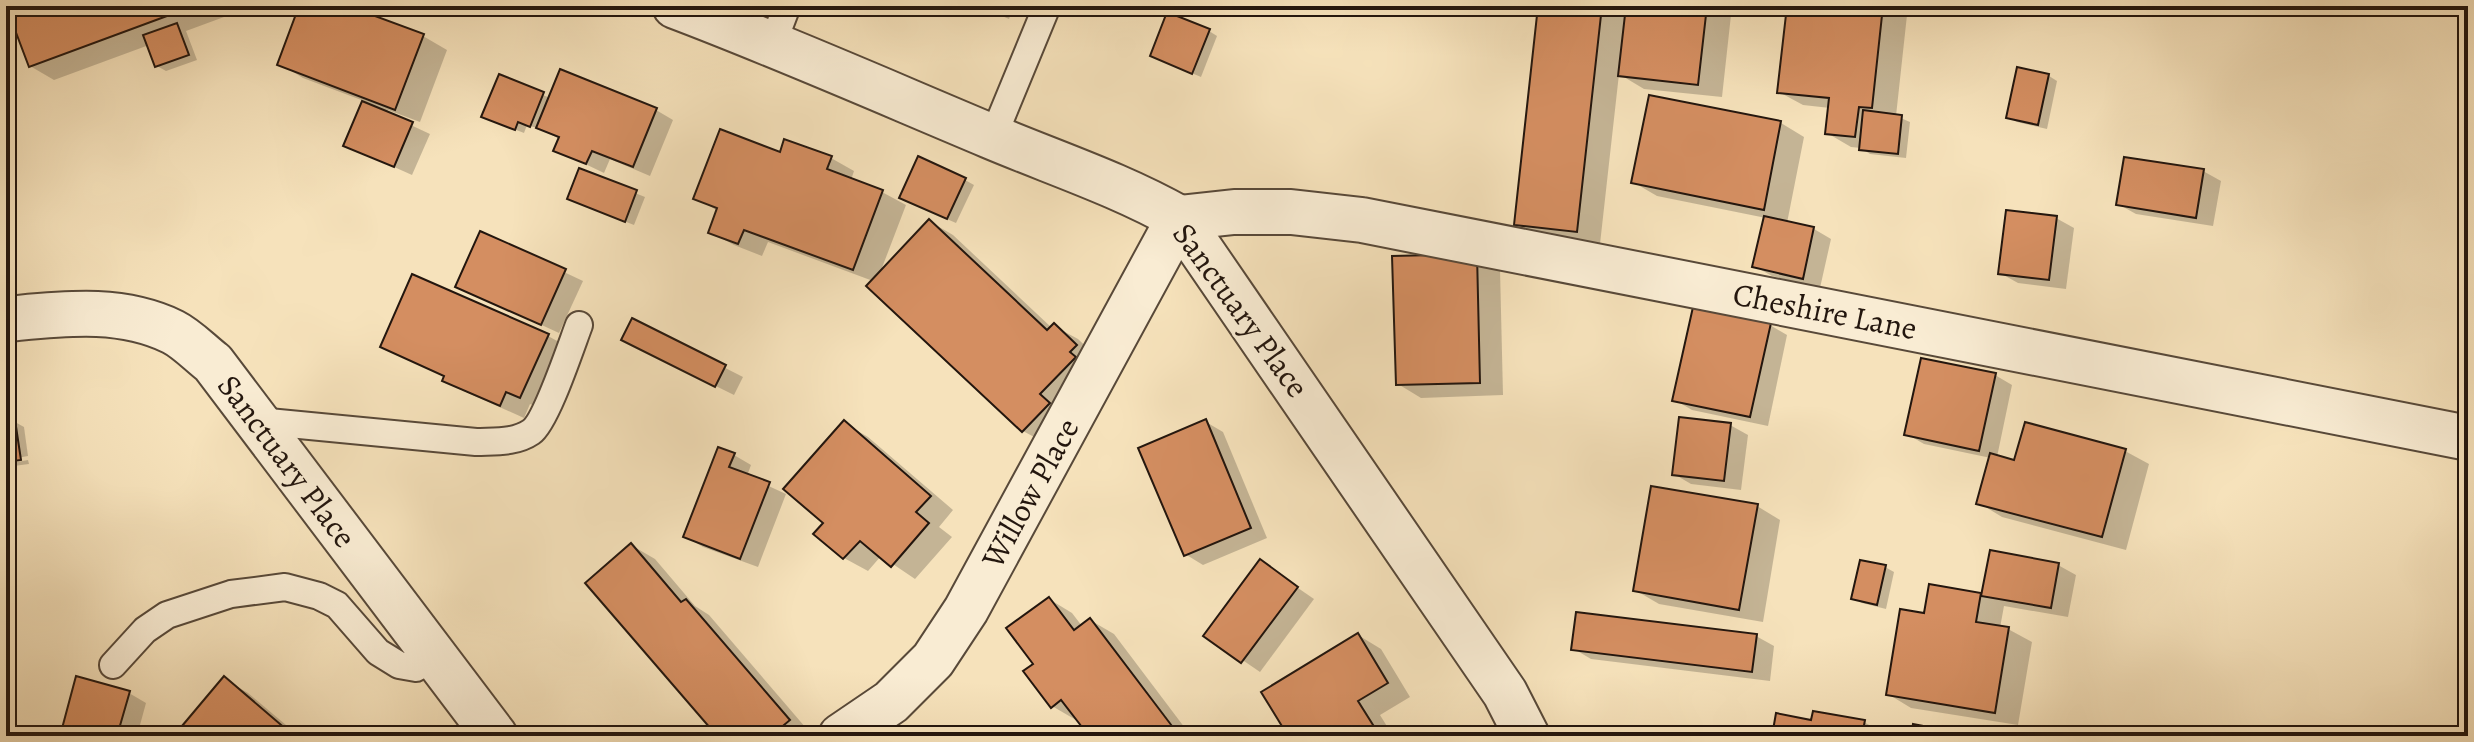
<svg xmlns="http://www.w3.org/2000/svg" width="2474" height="742" font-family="Alegreya,serif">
<rect width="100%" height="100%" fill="#f6e2bb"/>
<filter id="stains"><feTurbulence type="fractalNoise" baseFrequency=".0025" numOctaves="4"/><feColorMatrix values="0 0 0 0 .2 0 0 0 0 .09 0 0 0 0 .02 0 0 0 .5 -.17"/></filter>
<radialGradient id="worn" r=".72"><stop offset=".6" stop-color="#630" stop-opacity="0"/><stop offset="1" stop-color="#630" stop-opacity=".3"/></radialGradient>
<g fill="#0003">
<polygon points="8,6 220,6 224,17 186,31 197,60 166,71 157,66 149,45 54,80 30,66"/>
<polygon points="301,6 342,6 423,36 447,50 420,122 388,110 387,114 430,134 412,175 345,145 364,101 303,78 280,64"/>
<polygon points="978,6 1014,6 1009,19"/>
<polygon points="1196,6 1229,6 1225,17"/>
<polygon points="1540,6 1623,6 1628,9 1628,6 1732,6 1722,97 1644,89 1619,74 1600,244 1540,238 1516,224"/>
<polygon points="1789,6 1908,6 1896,116 1910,122 1906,158 1870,154 1861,148 1851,147 1827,133 1830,108 1803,105 1779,92"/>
<polygon points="1209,31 1217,36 1201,77 1161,60"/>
<polygon points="2019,70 2049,76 2057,81 2047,129 2017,122 2008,117"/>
<polygon points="500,77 550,98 656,110 673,120 650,176 610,159 604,173 556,150 560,139 540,129 527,125 524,133 493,121"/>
<polygon points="1650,97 1781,123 1804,137 1787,223 1814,229 1831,239 1820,288 1772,276 1754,266 1766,218 1657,196 1633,182"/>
<polygon points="781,154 831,158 854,171 851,180 882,192 906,205 880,273 929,221 953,235 1052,328 1054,326 1078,339 1099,359 1047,444 1023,431 869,285 873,281 768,242 762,256 734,245 710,232 718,211 696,198"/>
<polygon points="580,171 645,197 634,225 578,203"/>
<polygon points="2203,171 2221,181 2213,226 2136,214 2118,204"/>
<polygon points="965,180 974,185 956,223 910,203"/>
<polygon points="2056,218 2074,228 2066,289 2018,283 2000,273"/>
<polygon points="481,233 583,281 559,333 457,286"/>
<polygon points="1476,256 1500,269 1503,395 1421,398 1398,384"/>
<polygon points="633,321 743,377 734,395 641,349"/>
<polygon points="1770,325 1787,335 1768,426 1692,410 1675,400"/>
<polygon points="548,336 572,349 544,410 530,404 524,418 468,393 444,380 445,377 382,346"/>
<polygon points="1995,375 2012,385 1997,457 2016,462 2125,451 2149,464 2126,550 2002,517 1979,503 1991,458 1924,444 1907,434"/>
<polygon points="15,422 24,427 28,456 6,460 6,423"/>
<polygon points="1206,422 1223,432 1267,538 1203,565 1185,554"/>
<polygon points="844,423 868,437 953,510 939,527 952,537 915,579 881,556 868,571 844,558 826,523"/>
<polygon points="1730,425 1748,435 1741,490 1691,484 1674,474"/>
<polygon points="734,455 751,465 747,476 786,494 758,567 703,547 686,537"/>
<polygon points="28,460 29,464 6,467 6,464"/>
<polygon points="1757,506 1780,520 1763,622 1659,604 1635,590"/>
<polygon points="631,545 655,559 695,606 709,615 812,735 720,736"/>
<polygon points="1992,552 2058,565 2076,575 2068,617 2004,606 2000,628 2008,629 2032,642 2018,725 1911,708 1888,694 1926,615 1980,595 1983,596"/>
<polygon points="1260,562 1314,599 1260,672 1206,635"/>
<polygon points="1885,567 1894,572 1886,609 1862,603 1854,598"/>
<polygon points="1049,599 1072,613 1082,626 1090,620 1114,634 1191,736 1082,736 1088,731 1078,718 1076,720 1052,706 1036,664"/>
<polygon points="1358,635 1381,649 1410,697 1380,715 1393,736 1291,736"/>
<polygon points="1756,636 1774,646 1770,681 1591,659 1574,649"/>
<polygon points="224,679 248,693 299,736 188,736"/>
<polygon points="129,693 146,703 137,736 62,736"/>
<polygon points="1813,722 1864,722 1888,736 1774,736"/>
</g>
<g fill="#d48e61" stroke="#23160e" stroke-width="2">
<polygon points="6,6 194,6 29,67"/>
<polygon points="299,6 348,6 424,34 395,110 277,65"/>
<polygon points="1538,6 1602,6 1577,232 1514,225"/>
<polygon points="1626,6 1707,6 1698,85 1618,76"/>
<polygon points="1787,6 1883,6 1872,108 1859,107 1855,137 1825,134 1829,98 1777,93"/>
<polygon points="1167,12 1210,29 1192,74 1150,56"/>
<polygon points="177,23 189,55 155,67 143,35"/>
<polygon points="2017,67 2049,74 2038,125 2006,118"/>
<polygon points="560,69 657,108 633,167 592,151 586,164 553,151 559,137 536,128"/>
<polygon points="499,74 544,92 530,127 518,122 515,130 481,117"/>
<polygon points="1649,95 1781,121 1764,210 1631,183"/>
<polygon points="362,101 413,122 394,167 343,146"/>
<polygon points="1863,110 1902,115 1898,154 1859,150"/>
<polygon points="720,129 780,152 784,139 832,156 827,169 883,190 853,270 744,230 738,244 708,233 717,208 693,199"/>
<polygon points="918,156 966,178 947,219 899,198"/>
<polygon points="2124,157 2204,169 2196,218 2116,205"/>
<polygon points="579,168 637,190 625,222 567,199"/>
<polygon points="2006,210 2057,216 2049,280 1998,274"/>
<polygon points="1764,216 1814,227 1803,279 1752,267"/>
<polygon points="929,219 1047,330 1054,323 1077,345 1070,352 1076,357 1040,394 1050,403 1022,432 866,286"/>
<polygon points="480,231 566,269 541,325 455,287"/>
<polygon points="1477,254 1480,383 1396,385 1392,256"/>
<polygon points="412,274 549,334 520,398 506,392 500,406 442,381 444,376 380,347"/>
<polygon points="1693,307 1771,323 1750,417 1672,401"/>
<polygon points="632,318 726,365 715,387 621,340"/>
<polygon points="1921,358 1996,373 1979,451 1904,435"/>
<polygon points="1679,417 1731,423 1724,481 1672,475"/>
<polygon points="1206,419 1251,528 1184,556 1138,448"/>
<polygon points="15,420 21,460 6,462 6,421"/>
<polygon points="844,420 931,496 916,512 929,523 891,567 860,541 843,559 813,534 823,523 783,489"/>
<polygon points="2025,422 2126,449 2102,537 1976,504 1990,453 2014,460"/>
<polygon points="718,447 735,453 729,467 770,482 740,559 683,537"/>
<polygon points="1651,486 1758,504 1739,610 1633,591"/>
<polygon points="631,543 681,602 686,599 790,720 771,736 717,736 585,583"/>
<polygon points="1990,550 2059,563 2051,608 1981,596"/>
<polygon points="1260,559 1298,587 1241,663 1203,636"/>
<polygon points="1860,560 1886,565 1877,605 1851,599"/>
<polygon points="1929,584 1981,593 1976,622 2009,627 1995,713 1886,695 1900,609 1924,613"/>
<polygon points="1049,597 1074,630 1090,618 1175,730 1168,736 1079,736 1085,731 1061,700 1051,708 1023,671 1033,664 1006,628"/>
<polygon points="1576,612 1757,634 1752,672 1571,650"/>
<polygon points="1358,633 1388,683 1358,701 1380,736 1288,736 1261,692"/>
<polygon points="76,676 130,691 117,736 60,736"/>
<polygon points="224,676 294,736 185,736 189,732 182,726"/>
<polygon points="1813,711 1865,720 1862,736 1772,736 1776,713 1811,720"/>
<polygon points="1913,724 1965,734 1964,736 1911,736"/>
<polygon points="2208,730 2208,736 2161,736 2161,734"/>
</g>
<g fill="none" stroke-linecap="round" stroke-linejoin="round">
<g stroke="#584939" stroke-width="30">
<g id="service">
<polyline points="773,43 787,6"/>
<polyline points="993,137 1047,6"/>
<path d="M258 421 476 442C495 441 515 443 531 432 546 422 571 346 579 325"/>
<polyline points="113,665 145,630 167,615 231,594 285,587 319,596 337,605 378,652 399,665 416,668 434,656"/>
</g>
</g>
<g stroke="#584939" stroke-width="48">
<g id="minor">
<path d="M675 6C781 46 885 92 990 136 1054 163 1119 184 1179 218L1505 693 1527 736"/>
<path d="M6 319C62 314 120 306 173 332 187 339 200 353 213 363L495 736"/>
<polyline points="841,736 891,702 933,660 966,610 1179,218 1234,212 1291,212 1362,220 2468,438"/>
</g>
</g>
<use href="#service" stroke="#f9ecd3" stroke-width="26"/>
<use href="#minor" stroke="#f9ecd3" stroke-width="44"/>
</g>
<g text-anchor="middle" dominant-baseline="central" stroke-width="6" stroke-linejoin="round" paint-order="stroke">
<g font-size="32" fill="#23160e" stroke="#f9ecd3">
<text transform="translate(1241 310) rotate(54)">Sanctuary Place</text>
<text transform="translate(1825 311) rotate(11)">Cheshire Lane</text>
<text transform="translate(287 461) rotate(53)">Sanctuary Place</text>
<text transform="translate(1030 493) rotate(-61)">Willow Place</text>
</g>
</g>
<rect width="2474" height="742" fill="none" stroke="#f6e2bb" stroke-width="32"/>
<rect x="8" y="8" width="2458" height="726" fill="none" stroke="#23160e" stroke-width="4"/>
<rect x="16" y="16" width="2442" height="710" fill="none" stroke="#23160e" stroke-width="2"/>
<rect width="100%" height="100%" filter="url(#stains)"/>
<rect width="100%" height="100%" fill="url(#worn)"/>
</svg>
